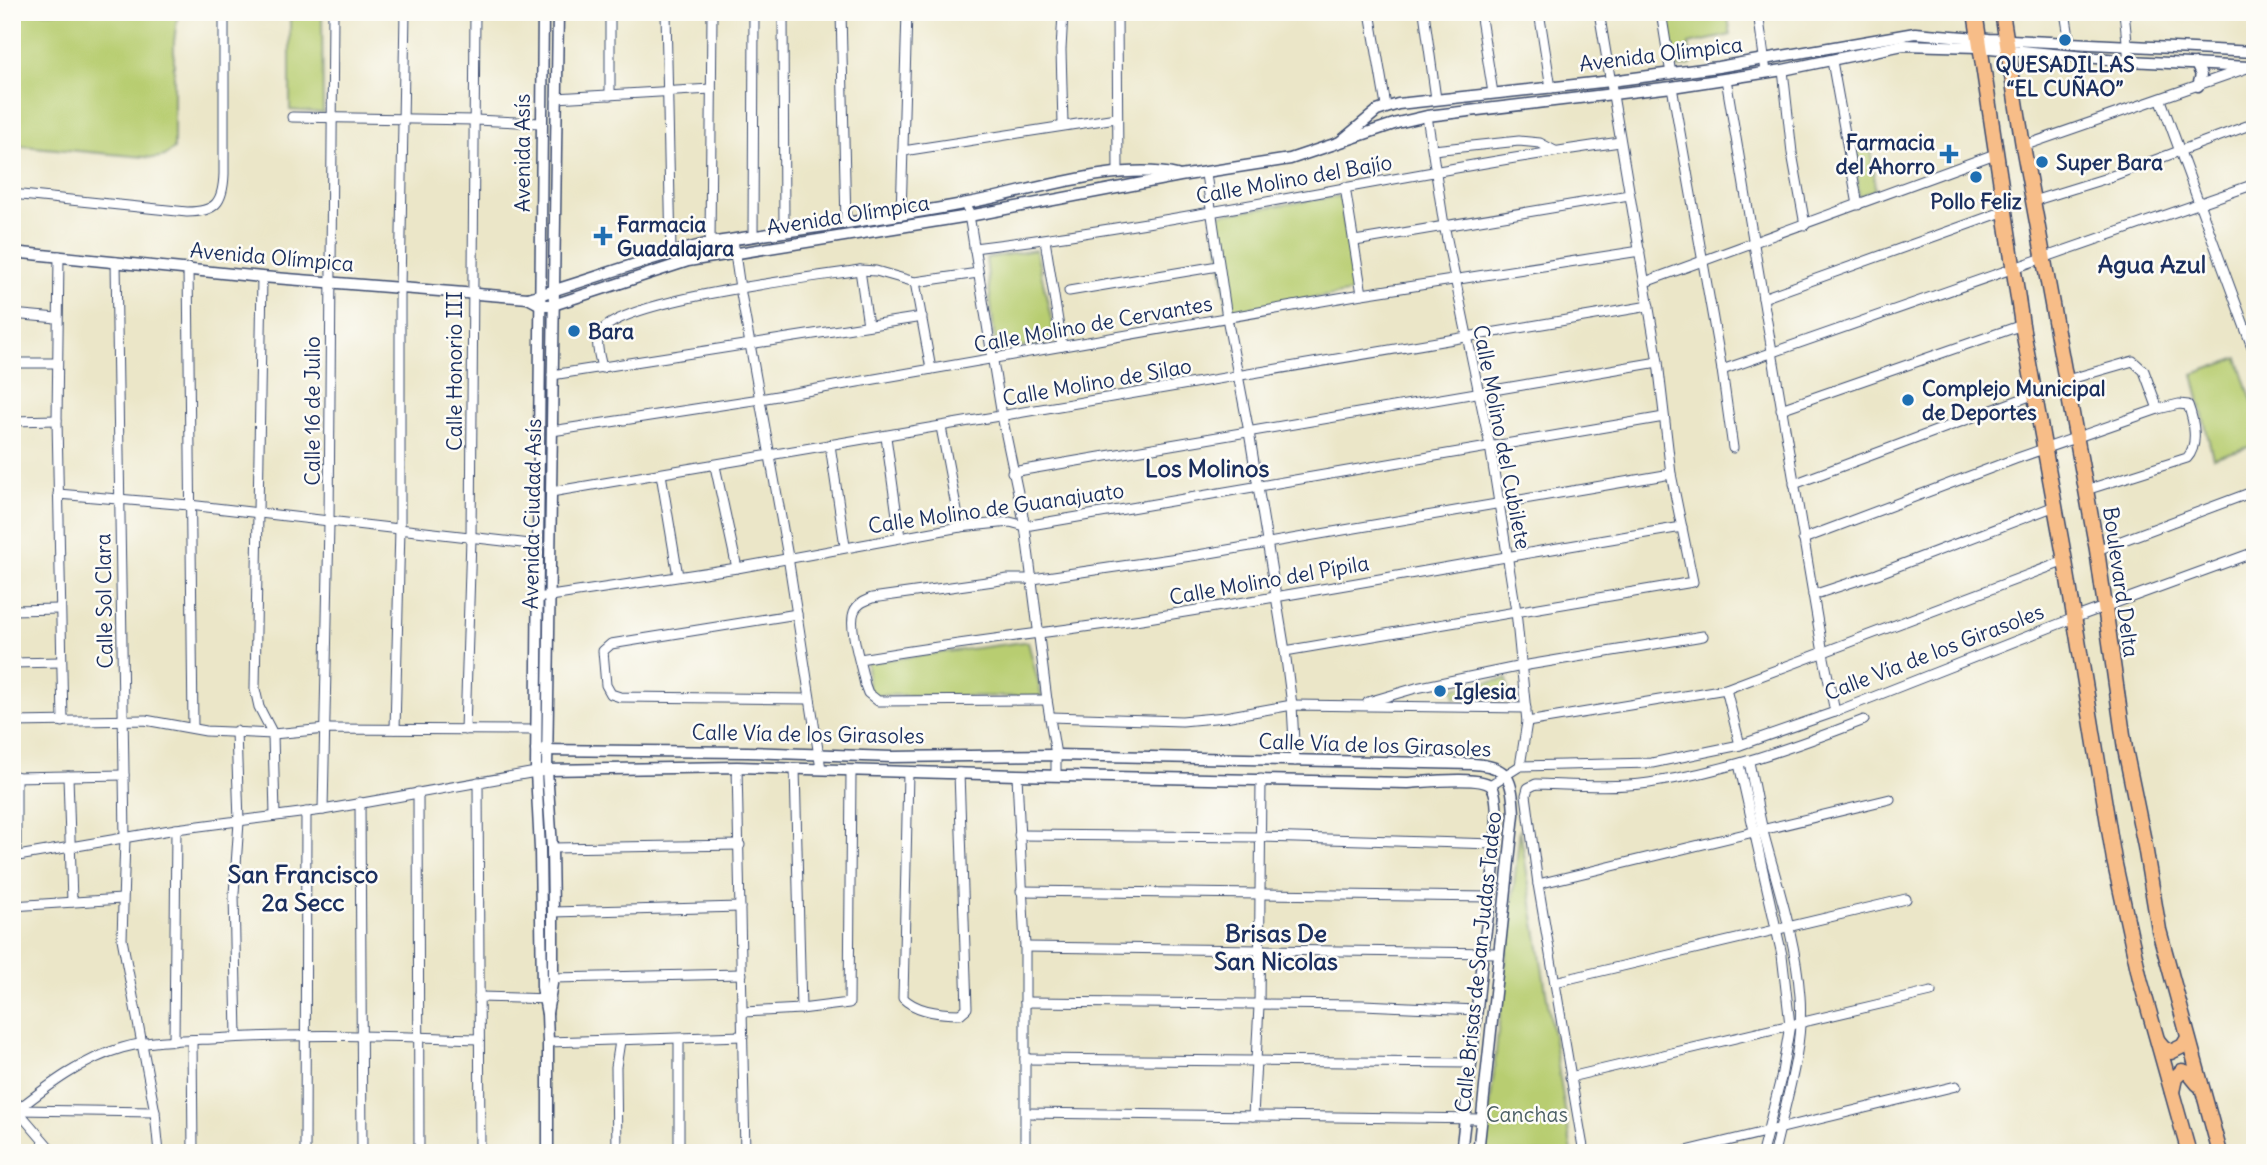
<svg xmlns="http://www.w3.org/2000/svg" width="2267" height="1165" font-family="Delius,sans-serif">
<rect width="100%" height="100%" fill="#fdfcf7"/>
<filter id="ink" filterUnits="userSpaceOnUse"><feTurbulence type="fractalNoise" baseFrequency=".0143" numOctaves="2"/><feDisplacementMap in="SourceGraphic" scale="14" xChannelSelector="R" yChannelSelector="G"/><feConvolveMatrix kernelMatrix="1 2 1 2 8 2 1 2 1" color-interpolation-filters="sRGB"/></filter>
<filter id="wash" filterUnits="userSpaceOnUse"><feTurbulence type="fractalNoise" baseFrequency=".00686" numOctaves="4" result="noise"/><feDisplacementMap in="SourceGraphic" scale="28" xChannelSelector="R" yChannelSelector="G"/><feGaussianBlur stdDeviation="1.57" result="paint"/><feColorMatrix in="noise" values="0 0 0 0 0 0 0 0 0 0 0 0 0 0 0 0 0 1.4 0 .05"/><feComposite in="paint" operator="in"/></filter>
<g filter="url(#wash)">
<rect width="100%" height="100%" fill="#ebe6c8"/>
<g fill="#b8cd71" stroke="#6a7e68" stroke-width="2">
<polygon points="12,12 178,12 174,42 174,149 165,156 155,158 12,145"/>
<polygon points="290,12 322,12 323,113 290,110"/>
<polygon points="1665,12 1727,12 1731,35 1689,44 1691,65 1679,68 1673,61"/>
<polygon points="1871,145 1875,189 1859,197 1855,148"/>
<polygon points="1340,196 1355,292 1228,311 1214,215"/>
<polygon points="1036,250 1056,341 996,352 986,258"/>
<polygon points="2238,358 2255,410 2255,445 2213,458 2193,374"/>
<polygon points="1023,642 1028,642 1042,697 871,695 868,688 867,662 869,662"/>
<polygon points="1507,679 1509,698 1455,698 1453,688"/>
<polygon points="1520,829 1572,1153 1485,1153"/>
</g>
</g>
<g filter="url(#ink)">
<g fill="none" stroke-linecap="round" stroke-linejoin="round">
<g stroke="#3a4a6e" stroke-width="11">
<g id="minor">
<polyline points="610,12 610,95"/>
<polyline points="666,12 671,252"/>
<polyline points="783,12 784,232"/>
<polyline points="841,12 846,223"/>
<polyline points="1063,12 1061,50 1063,125"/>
<polyline points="1117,12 1118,173"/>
<polyline points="1370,12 1386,106"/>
<polyline points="1424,12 1436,99"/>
<polyline points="1480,12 1493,93"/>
<polyline points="1539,12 1551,88"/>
<polyline points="1661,12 1671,74"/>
<polyline points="1758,12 1766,72"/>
<polyline points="2065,12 2070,43"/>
<polyline points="2124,12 2129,61"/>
<polyline points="1832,61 1858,205"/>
<polyline points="1783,70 1792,153 1805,225"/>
<polyline points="1726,79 1823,653 1835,712"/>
<polyline points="1672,87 1722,370 1733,448"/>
<polyline points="556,98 711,89"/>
<polyline points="2161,100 2255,355"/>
<polyline points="1427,116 1444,225 1490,446 1516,611 1527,722 1520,766"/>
<polyline points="292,117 475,120 541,123"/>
<polyline points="2023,146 2247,68"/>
<polyline points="1433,150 1519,141 1540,143 1555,151"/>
<polyline points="903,151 1116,118"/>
<polyline points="1206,174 1227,318 1249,432 1285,651 1292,705 1295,761"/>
<polyline points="1345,187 1362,294"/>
<path d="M12 194 187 212C216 212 223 202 224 174V12"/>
<polyline points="2033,201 2104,179 2255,123"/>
<polyline points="968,209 1002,416 1025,526 1047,700 1056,755 1056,774"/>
<polyline points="901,215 907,12"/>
<polyline points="753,236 754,12"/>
<polyline points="733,240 740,288 788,557 821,769"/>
<polyline points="1045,240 1062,346"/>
<polyline points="1355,241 1629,195"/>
<polyline points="710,243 712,12"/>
<path d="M974 248C1191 222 1404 172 1620 142"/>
<polyline points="59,256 57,420 63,722"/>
<polyline points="116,262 125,838 122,939 155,1112 159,1153"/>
<polyline points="188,268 193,728"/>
<polyline points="860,270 868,325"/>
<polyline points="262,277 255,689 259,707 273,734 275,816"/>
<polyline points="915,282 931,369"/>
<polyline points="1645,282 1995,154"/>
<polyline points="1069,291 1218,266"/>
<polyline points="1763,298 2005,211"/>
<polyline points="12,314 57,318"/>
<polyline points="12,363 57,363"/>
<path d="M602 368C600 357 594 342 601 332 623 299 815 277 860 270L876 271 915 282 978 273"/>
<polyline points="1722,370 2255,184"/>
<polyline points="552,375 922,317"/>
<polyline points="2067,380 2133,361 2144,371 2158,409"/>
<polyline points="1781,409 2022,325"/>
<polyline points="12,421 57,420"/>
<polyline points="941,427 960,527"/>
<polyline points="552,431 760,399 1362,294 1640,251"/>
<polyline points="886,437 900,537"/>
<polyline points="830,445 845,546"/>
<polyline points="715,466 737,568"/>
<polyline points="1012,472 1658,362"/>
<polyline points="661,474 678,576"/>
<polyline points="1794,484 2035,394"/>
<polyline points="551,492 1649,306"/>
<polyline points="58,494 189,505 539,545"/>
<path d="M1803 539 2015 459 2158 409 2179 404 2188 405C2194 421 2199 445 2187 458L2086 490"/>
<polyline points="2097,550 2255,491"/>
<polyline points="1813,595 1877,574 2055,506"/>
<polyline points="544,597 737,568 960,527 1010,522 1025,526 1664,417"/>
<polyline points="12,610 59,609"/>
<polyline points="797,614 611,644 603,651 606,685 611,694 620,697 809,699"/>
<polyline points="1285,651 1693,582 1671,474 1658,362 1599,12"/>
<path d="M860 659C958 642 1056 632 1154 617 1330 589 1506 556 1682 527"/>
<polyline points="12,663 61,662"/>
<polyline points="1726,689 1740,745"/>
<path d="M1047 700 878 701 868 693 865 685C862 668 848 627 854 612 857 604 864 601 872 598L1008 579H1033L1198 555 1671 474"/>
<polyline points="1368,702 1416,688 1522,666 1703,636"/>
<polyline points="1050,717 1182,721 1225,717 1292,705 1526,708"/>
<polyline points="12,722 145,720 206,731 273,734 326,729 536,730"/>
<polyline points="1527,722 1726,689 2065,561"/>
<polyline points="395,729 400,528 400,289 405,12"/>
<polyline points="465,730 471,538 475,12"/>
<polyline points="236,731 239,822 234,894 237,1037"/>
<path d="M1749 762C1754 786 1758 811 1764 835 1778 887 1796 941 1800 996 1804 1048 1785 1103 1774 1153"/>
<polyline points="1739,764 1782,955 1790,1025 1781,1078 1762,1153"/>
<polyline points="737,767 745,1153"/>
<polyline points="795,768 801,1009"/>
<path d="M908 772 903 998C917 1012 941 1014 960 1014L967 1008 959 773"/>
<polyline points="1017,775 1025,947 1025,1153"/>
<polyline points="16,776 16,857"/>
<polyline points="68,776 72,902"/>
<polyline points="12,777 124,775"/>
<polyline points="478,782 480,1153"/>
<polyline points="1490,785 1520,766 1652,763 1740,745 1835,712 2074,618 2255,552"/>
<polyline points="418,792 419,1153"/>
<polyline points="360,802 362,1153"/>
<polyline points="323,810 329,523 333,12"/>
<polyline points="1019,835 1260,837 1495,844"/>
<polyline points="552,848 740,845"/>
<polyline points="12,857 176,829 323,810 536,772"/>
<polyline points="1538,884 1890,799"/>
<polyline points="1021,891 1490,897"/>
<polyline points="12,906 122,899"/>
<polyline points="553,912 740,907"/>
<polyline points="1025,947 1498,953"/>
<polyline points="553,978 742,974"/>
<polyline points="1555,982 1906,899"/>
<polyline points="479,997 551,999"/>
<polyline points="1025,1002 1363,1005 1477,1010"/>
<polyline points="744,1012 801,1009 849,1003 851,771"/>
<polyline points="679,1039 679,1153"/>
<polyline points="192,1040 193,1153"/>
<polyline points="174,1041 176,829"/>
<polyline points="548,1042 743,1036"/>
<polyline points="1025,1059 1471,1063"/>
<polyline points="1570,1077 1931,992"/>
<polyline points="12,1104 54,1153"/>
<path d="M17 1110C49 1085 83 1059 122 1048 150 1040 183 1040 212 1039 300 1033 390 1036 478 1039"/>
<polyline points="17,1110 155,1112"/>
<polyline points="1026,1113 1482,1119"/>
<polyline points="1253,1116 1259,1006 1261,779"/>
<polyline points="305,1153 306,812"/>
<polyline points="617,1153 616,1067 620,1041"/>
<path d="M1584 1153 1538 884 1526 795 1528 788 1536 784C1573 785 1612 788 1649 783 1724 772 1794 747 1864 720"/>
<polyline points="1678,1153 1956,1086"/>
</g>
</g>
<g stroke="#3a4a6e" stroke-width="13">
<g id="tertiary">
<polyline points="543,12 536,772 540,849 542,987 547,1014 548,1042 548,1153"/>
<polyline points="2196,64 2201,75 2198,86"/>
<polyline points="1341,141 1377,111 1398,104 1611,81 1718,67 1915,33 1989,39 2255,52"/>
<path d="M12 252 262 277 528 298C589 281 648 257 710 243 795 229 882 220 968 203 1029 192 1118 161 1177 175"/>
<polyline points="528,298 541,305 553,305 688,261 969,216 1180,176 1290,159 1397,123 1427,116 1672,87 1783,70 1903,45 1979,47 2129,61 2249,67 2255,65"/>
<path d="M536 750 748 752 892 757 1056 755 1473 764C1510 766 1512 780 1514 814L1478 1153"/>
<path d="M536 772 547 770 737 767 1017 775 1408 783C1424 782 1483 775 1492 787 1505 807 1487 923 1483 951 1476 1018 1469 1086 1461 1153"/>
<polyline points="547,1013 553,978 553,912 552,848 547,770 558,12"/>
</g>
</g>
<g stroke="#3a4a6e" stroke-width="17">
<g id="primary">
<polyline points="1975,12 2022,325 2065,561 2114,860 2140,979 2189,1153"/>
<polyline points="2002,12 2023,146 2097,550 2125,749 2145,846 2159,930 2220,1153"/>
<polyline points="2158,1041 2163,1047 2171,1052 2183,1046 2188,1038"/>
<polyline points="2172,1092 2175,1078 2182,1071 2189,1073 2198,1084"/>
</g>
</g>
<use href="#minor" stroke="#fff" stroke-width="9"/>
<use href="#tertiary" stroke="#fff" stroke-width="10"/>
<use href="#primary" stroke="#f7bd88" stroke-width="14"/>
</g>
</g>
<g fill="#1f6fb2" stroke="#fdfcf7" stroke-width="2.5">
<circle cx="2065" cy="40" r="7"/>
<path d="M1945.5 143.5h7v7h7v7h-7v7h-7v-7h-7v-7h7z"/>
<circle cx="2042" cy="162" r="7"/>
<circle cx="1976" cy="177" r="7"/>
<path d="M599.5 225.5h7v7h7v7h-7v7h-7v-7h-7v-7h7z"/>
<circle cx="574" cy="331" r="7"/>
<circle cx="1908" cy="400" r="7"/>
<circle cx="1440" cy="691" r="7"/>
</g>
<g text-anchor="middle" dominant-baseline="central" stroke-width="5" stroke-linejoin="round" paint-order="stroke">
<g font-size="21" fill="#1b2f5e" stroke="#fdfcf7">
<text transform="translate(1661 54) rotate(-7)">Avenida Olímpica</text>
<text transform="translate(522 153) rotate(-90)">Avenida Asís</text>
<text transform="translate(1294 179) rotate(-10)">Calle Molino del Bajío</text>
<text transform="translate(848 215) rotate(-9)">Avenida Olímpica</text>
<text transform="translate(272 257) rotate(5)">Avenida Olímpica</text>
<text transform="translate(1093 324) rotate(-10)">Calle Molino de Cervantes</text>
<text transform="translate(454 371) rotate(-90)">Calle Honorio III</text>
<text transform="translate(1097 382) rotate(-10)">Calle Molino de Silao</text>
<text transform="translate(312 411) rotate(-90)">Calle 16 de Julio</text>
<text transform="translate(1502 437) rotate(79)">Calle Molino del Cubilete</text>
<text transform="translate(996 508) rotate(-8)">Calle Molino de Guanajuato</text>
<text transform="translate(532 514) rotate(-89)">Avenida Ciudad Asís</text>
<text transform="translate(1269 580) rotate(-10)">Calle Molino del Pípila</text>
<text transform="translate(2121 582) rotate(82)">Boulevard Delta</text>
<text transform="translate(104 601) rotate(-91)">Calle Sol Clara</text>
<text transform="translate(1934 652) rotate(-21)">Calle Vía de los Girasoles</text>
<text transform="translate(808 734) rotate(1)">Calle Vía de los Girasoles</text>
<text transform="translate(1375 745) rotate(2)">Calle Vía de los Girasoles</text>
<text transform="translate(1478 962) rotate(-84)">Calle Brisas de San Judas Tadeo</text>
</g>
<g font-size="21" font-weight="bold" fill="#1b2f5e" stroke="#fdfcf7" text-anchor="start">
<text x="2065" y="64" text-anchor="middle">QUESADILLAS<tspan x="2065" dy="24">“EL CUÑAO”</tspan></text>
<text x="1935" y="142" text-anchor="end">Farmacia<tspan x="1935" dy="24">del Ahorro</tspan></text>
<text x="2056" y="162">Super Bara</text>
<text x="1976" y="201" text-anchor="middle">Pollo Feliz</text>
<text x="617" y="224">Farmacia<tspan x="617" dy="24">Guadalajara</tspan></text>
<text x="588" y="331">Bara</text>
<text x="1922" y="388">Complejo Municipal<tspan x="1922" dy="24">de Deportes</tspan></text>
<text x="1454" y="691">Iglesia</text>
</g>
<g font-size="21" fill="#4a5e64" stroke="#fdfcf7">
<text x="1527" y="1114">Canchas</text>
</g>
<g font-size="24" font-weight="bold" fill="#1b2f5e" stroke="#fdfcf7">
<text x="2152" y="264">Agua Azul</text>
<text x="1207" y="468">Los Molinos</text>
<text x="303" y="874">San Francisco<tspan x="303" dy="28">2a Secc</tspan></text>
<text x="1276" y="933">Brisas De<tspan x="1276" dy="28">San Nicolas</tspan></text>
</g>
</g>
<rect width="2267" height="1165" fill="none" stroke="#fdfcf7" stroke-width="42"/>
</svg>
